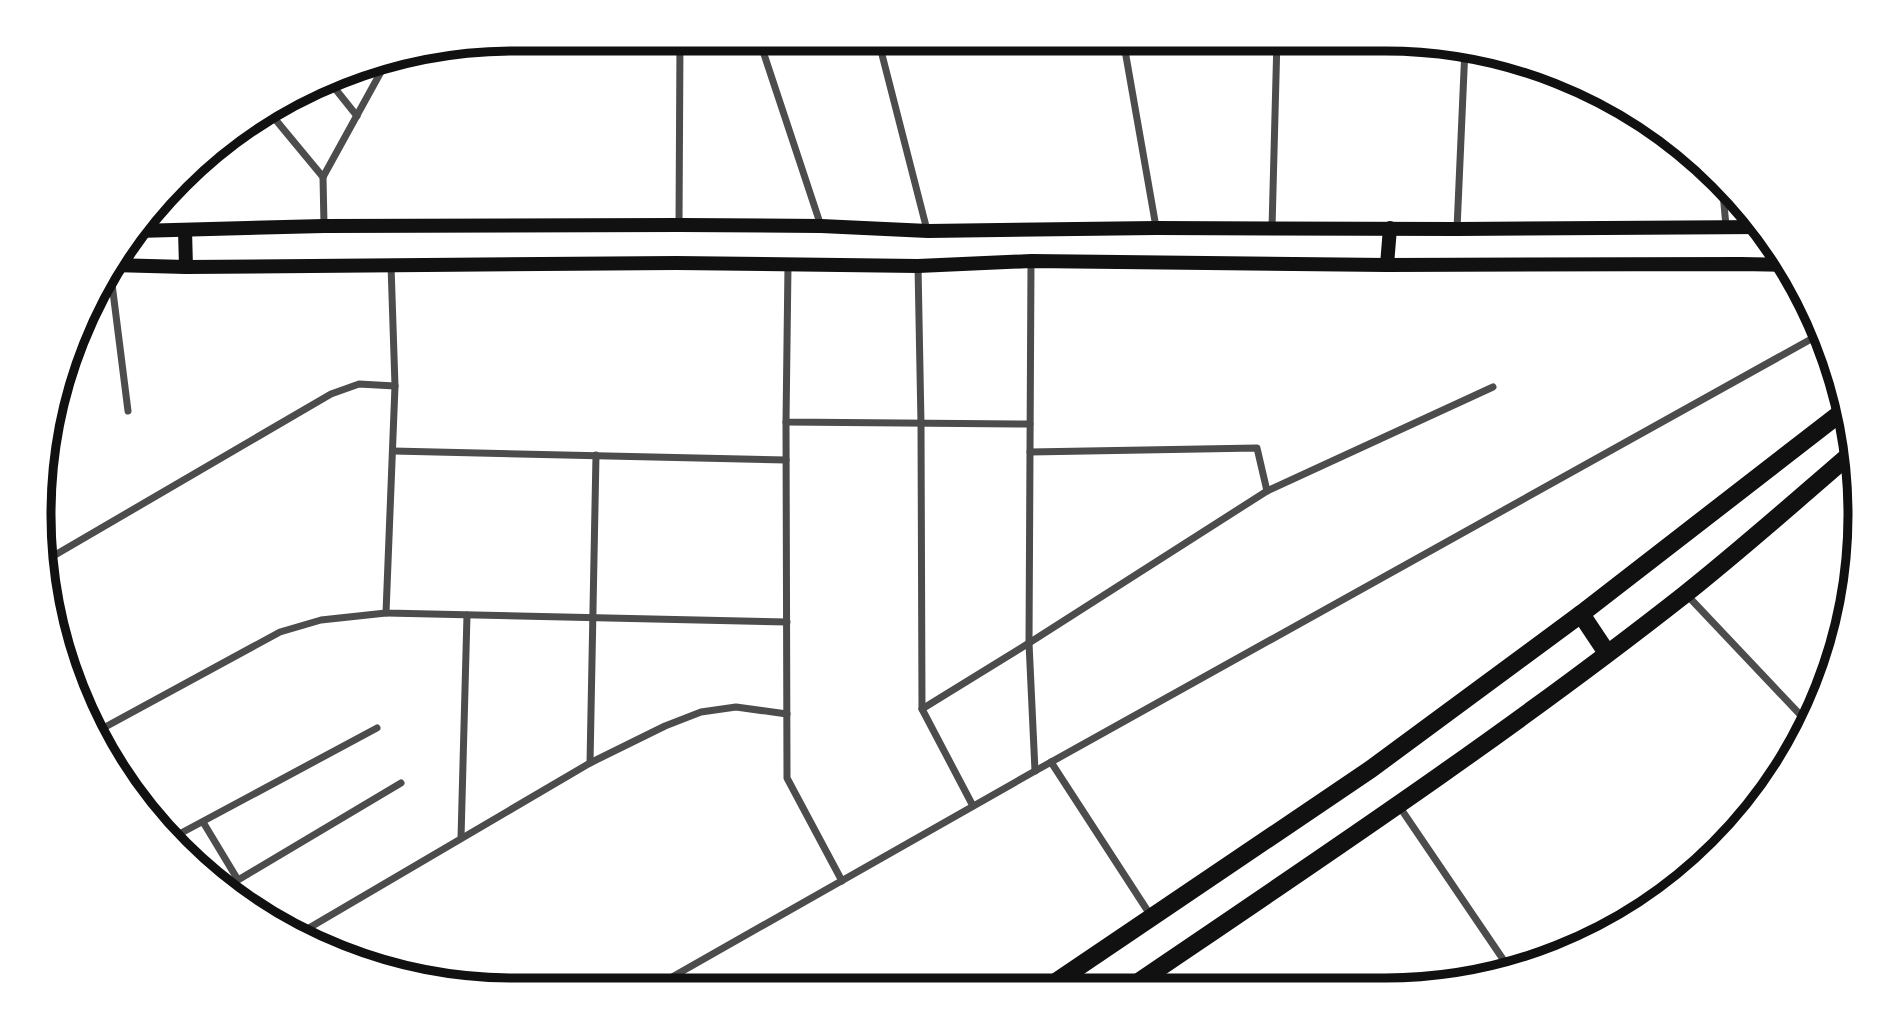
<svg xmlns="http://www.w3.org/2000/svg" width="1899" height="1029" font-family="Figtree,sans-serif">
<rect width="100%" height="100%" fill="#fff"/>
<g fill="none" stroke-linecap="round" stroke-linejoin="round">
<g stroke="#4c4c4c" stroke-width="7">
<polyline points="759,39 821,226"/>
<polyline points="878,39 927,230"/>
<polyline points="1123,39 1156,227"/>
<polyline points="329,81 357,116"/>
<polyline points="270,113 323,177"/>
<polyline points="1722,182 1726,226"/>
<polyline points="324,225 323,177 388,59"/>
<polyline points="679,225 680,39"/>
<polyline points="1272,228 1277,39"/>
<polyline points="1457,229 1465,48"/>
<polyline points="1031,261 1029,643 1035,771"/>
<polyline points="391,265 395,386 386,613 787,622"/>
<polyline points="788,265 786,422 1030,424"/>
<polyline points="918,266 921,424 922,709 973,806"/>
<polyline points="110,268 128,411"/>
<polyline points="786,422 787,778 842,881"/>
<polyline points="393,451 786,460"/>
<polyline points="1030,452 1257,448 1267,491"/>
<polyline points="43,562 331,394 359,384 395,386"/>
<polyline points="1686,594 1809,724"/>
<polyline points="922,709 1029,643 1267,491 1493,387"/>
<polyline points="96,732 280,632 321,620 386,613"/>
<polyline points="1051,762 1151,916"/>
<polyline points="590,763 596,455"/>
<polyline points="1399,806 1511,971"/>
<polyline points="203,822 238,880 401,783"/>
<polyline points="461,838 467,615"/>
<polyline points="170,839 377,728"/>
<polyline points="297,935 590,763 665,726 701,712 736,707 787,714"/>
<polyline points="651,989 1035,771 1822,333"/>
</g>
<g stroke="#111" stroke-width="14">
<polyline points="185,230 186,267"/>
<polyline points="137,231 324,226 679,225 821,226 928,231 1156,228 1457,229 1763,227"/>
<polyline points="112,265 186,267 676,263 918,266 1031,261 1387,265 1741,264 1787,265"/>
<polyline points="1387,265 1390,228"/>
</g>
<g stroke="#111" stroke-width="18">
<polyline points="1581,614 1607,653"/>
<path d="M1131 987C1318 860 1506 735 1684 595 1742 549 1798 499 1854 451"/>
<polyline points="1047,988 1371,769 1581,614 1847,408"/>
</g>
</g>
<path d="M0 0H1899V1029H0ZM514 51H1385A463 463 0 0 1 1848 514V515A463 463 0 0 1 1385 978H514A463 463 0 0 1 51 515V514A463 463 0 0 1 514 51Z" fill="#fff" fill-rule="evenodd"/>
<path fill="none" stroke="#111" stroke-width="9" d="M514 51H1385A463 463 0 0 1 1848 514V515A463 463 0 0 1 1385 978H514A463 463 0 0 1 51 515V514A463 463 0 0 1 514 51Z"/>
</svg>
